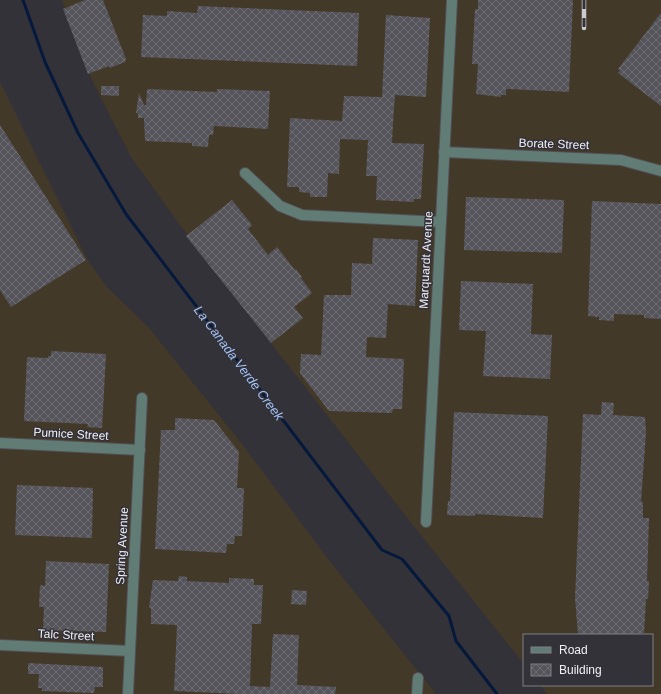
<svg xmlns="http://www.w3.org/2000/svg" width="661" height="694" font-family="Arial,sans-serif">
<defs>
<pattern id="building-cross-hatch" width="8" height="8" patternUnits="userSpaceOnUse"><rect width="8" height="8" fill="#55545b"/><path d="M0 0l8 8M0 8l8-8" fill="none" stroke="#6e6d73"/></pattern>
</defs>
<rect width="100%" height="100%" fill="#343239"/>
<g fill="#433929">
<polygon points="62,0 661,0 661,694 547,694 540,685 652,685 652,635 524,635 524,664 401,510 277,351 177,221 131,157 92,80"/>
<polygon points="0,82 88,261 107,287 149,328 238,439 328,559 436,694 0,694"/>
</g>
<g fill="none" stroke-linecap="round" stroke-linejoin="round">
<polyline stroke="#04193c" stroke-width="3" points="23,0 45,62 78,133 126,214 382,550 402,559 449,616 456,641 497,694"/>
</g>
<g fill="url(#building-cross-hatch)">
<polygon points="85,0 103,0 126,59 125,62 110,68 109,66 88,74 63,9"/>
<polygon points="478,0 573,0 569,92 506,89 506,95 501,95 501,97 476,94 478,64 472,64 475,9 478,9"/>
<polygon points="198,6 359,13 357,66 141,57 143,15 167,16 167,11 197,13"/>
<polygon points="661,13 661,106 618,73 620,71 618,69"/>
<polygon points="386,15 430,18 426,97 395,95 393,123 392,143 424,144 421,199 414,199 414,202 376,200 377,176 366,176 368,140 340,139 339,174 328,173 327,197 310,197 310,193 299,192 299,187 287,187 290,118 342,121 344,96 382,97"/>
<polygon points="101,86 119,86 119,96 101,95"/>
<polygon points="147,89 217,92 217,89 270,91 268,129 214,126 213,135 209,135 208,147 192,146 192,143 145,141 144,118 138,118 138,113 136,113 139,93 144,105 146,105"/>
<polygon points="0,125 86,260 11,307 0,290"/>
<polygon points="466,197 564,200 562,253 464,250"/>
<polygon points="232,200 252,225 248,229 268,255 277,247 295,270 296,269 302,277 301,278 312,293 294,307 303,318 271,343 186,236"/>
<polygon points="592,201 661,204 661,319 644,318 644,315 614,314 614,321 599,320 599,317 588,316"/>
<polygon points="373,238 418,240 415,306 388,304 386,338 367,337 366,357 404,359 402,409 393,409 392,413 329,411 300,373 301,354 321,355 324,295 351,295 352,263 372,264"/>
<polygon points="461,281 533,284 531,334 552,335 550,379 483,376 486,331 459,330"/>
<polygon points="51,351 106,354 102,428 87,427 88,424 24,421 27,357 48,358 48,356 51,356"/>
<polygon points="602,402 614,403 613,415 645,417 646,432 641,502 643,502 643,518 649,518 647,581 649,581 648,599 646,599 644,633 630,635 578,635 575,598 583,414 601,415"/>
<polygon points="454,412 548,416 543,518 475,514 475,516 447,515 448,501 450,501"/>
<polygon points="175,418 214,420 239,452 237,488 244,488 242,536 235,536 234,544 227,544 226,553 155,549 161,430 175,430"/>
<polygon points="17,485 93,488 92,538 15,535"/>
<polygon points="46,561 109,564 106,632 43,630 44,607 39,607 40,585 45,586"/>
<polygon points="179,576 187,577 187,581 229,583 229,578 254,579 254,585 263,585 261,624 252,624 250,686 270,687 273,634 299,635 297,685 336,687 335,694 240,694 174,691 177,625 151,624 151,608 149,608 153,580 178,581"/>
<polygon points="292,590 307,591 306,605 291,604"/>
<polygon points="28,663 103,667 103,687 95,687 94,693 42,691 42,688 38,688 39,674 28,674"/>
</g>
<g fill="none" stroke-linecap="round" stroke-linejoin="round">
<g stroke="#525057" stroke-width="12">
<g id="minor">
<polyline points="444,152 621,160 661,171"/>
<polyline points="245,173 280,206 302,215 441,222"/>
<polyline points="0,443 140,450"/>
<polyline points="426,522 452,0"/>
<polyline points="0,645 130,651"/>
<polyline points="128,694 142,398"/>
<polyline points="417,694 418,678"/>
</g>
</g>
<use href="#minor" stroke="#617c75" stroke-width="10"/>
<g stroke="#cbcacf" stroke-width="4.5">
<polyline id="rail" points="584,0 584,28"/>
</g>
<use href="#rail" stroke="#343239" stroke-width="3" stroke-dasharray="9" stroke-linecap="butt"/>
</g>
<g text-anchor="middle" dominant-baseline="central" stroke-width="3" stroke-linejoin="round" paint-order="stroke">
<g font-size="12" fill="#f0eff4" stroke="#343239">
<text transform="translate(554 144) rotate(2)">Borate Street</text>
<text transform="translate(426 260) rotate(-87)">Marquardt Avenue</text>
<text transform="translate(71 434) rotate(3)">Pumice Street</text>
<text transform="translate(122 546) rotate(-87)">Spring Avenue</text>
<text transform="translate(66 635) rotate(3)">Talc Street</text>
</g>
<g font-size="13" font-style="italic" fill="#a1c2f6" stroke="#343239">
<text transform="translate(239 363) rotate(53)">La Canada Verde Creek</text>
</g>
</g>
<rect x="523" y="634" width="130" height="52" fill="#343239" stroke="#7f7e84"/>
<rect x="531" y="647" width="20" height="6" fill="#617c75" stroke="#7f7e84"/>
<text x="559" y="654" font-size="12" fill="#f0eff4">Road</text>
<rect x="531" y="664" width="20" height="12" fill="url(#building-cross-hatch)" stroke="#7f7e84"/>
<text x="559" y="674" font-size="12" fill="#f0eff4">Building</text>
</svg>
